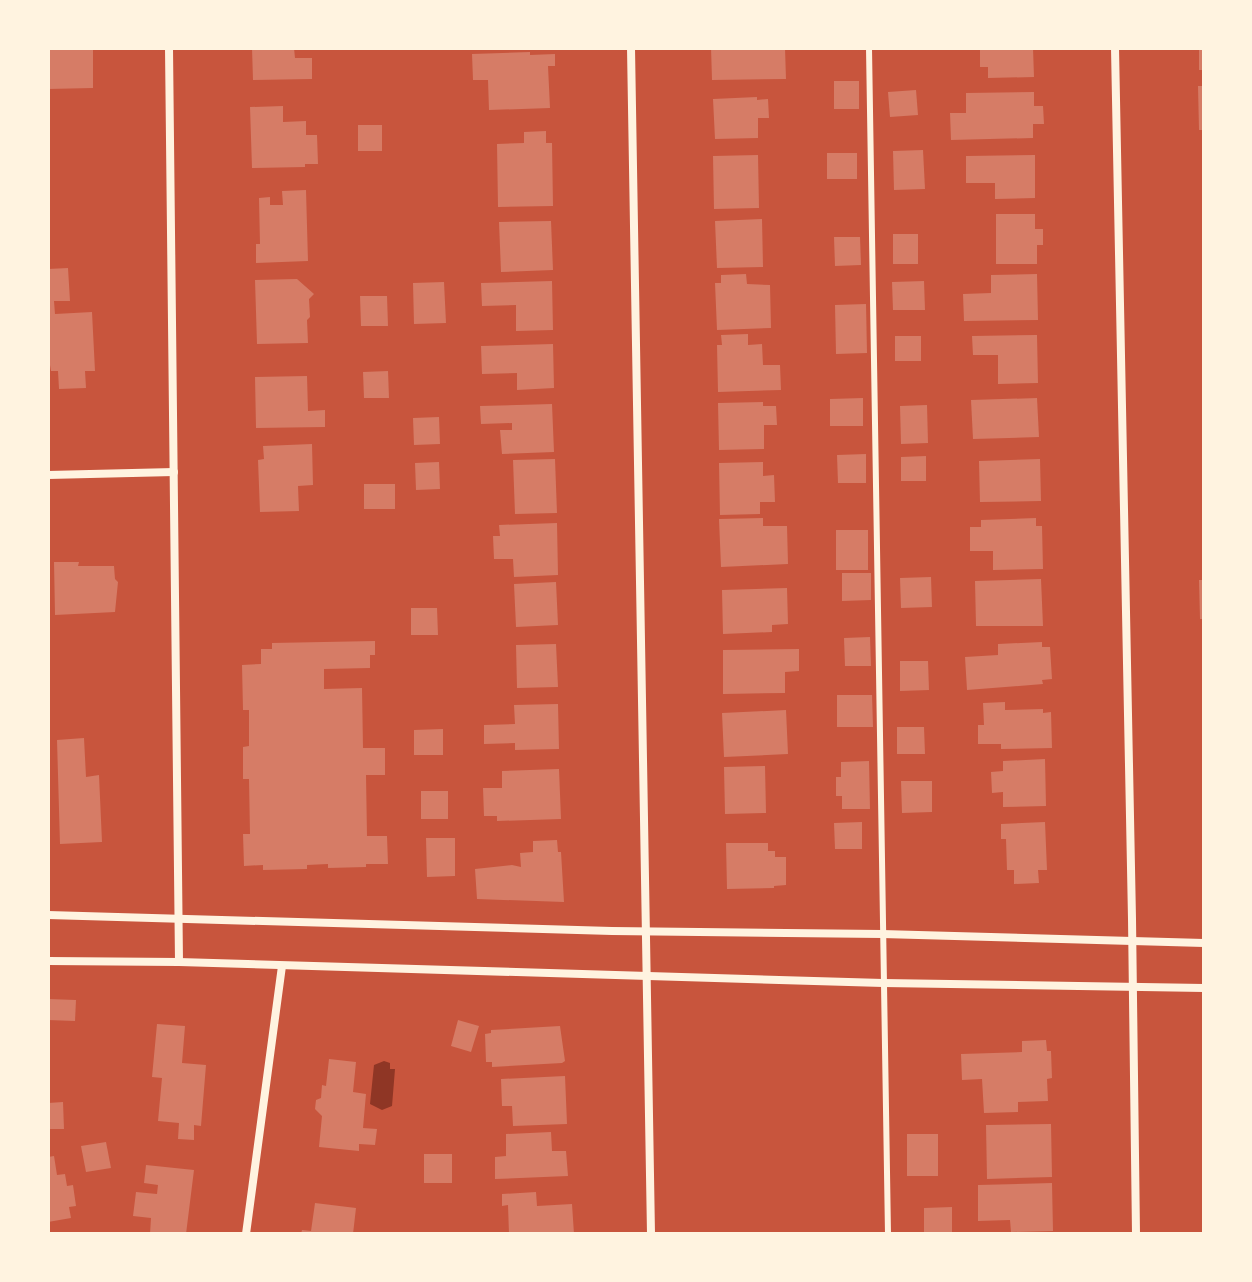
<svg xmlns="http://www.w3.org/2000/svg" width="1252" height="1282" font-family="'Space Grotesk',sans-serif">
<rect width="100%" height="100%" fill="#c8553d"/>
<polygon fill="#8f3625" points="384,1061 390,1063 390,1069 395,1069 392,1106 382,1110 370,1104 374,1065"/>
<g fill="#d67c66">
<polygon points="48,48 93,48 93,88 48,89"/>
<polygon points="252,48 294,48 295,58 312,58 312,79 253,80"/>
<polygon points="711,48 785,48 786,79 712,80"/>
<polygon points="988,48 1033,48 1034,77 988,78 988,67 980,67 980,49"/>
<rect x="1199" y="48" width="5" height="22"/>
<polygon points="530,52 530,55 555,54 555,66 548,66 550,108 489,110 488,80 473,80 472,54"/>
<rect x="834" y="81" width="25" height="28"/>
<polygon points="1198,86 1204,86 1204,130 1199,130"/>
<polygon points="916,90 918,115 890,117 888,92"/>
<polygon points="1034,92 1034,106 1043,106 1044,124 1033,124 1033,138 951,140 950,113 966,113 966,93"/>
<polygon points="757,97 757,100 768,99 769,118 758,118 758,138 715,139 713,99"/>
<polygon points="283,106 283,122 306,121 306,135 317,135 318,164 305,164 305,167 252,168 250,107"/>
<rect x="358" y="125" width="24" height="26"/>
<polygon points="546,131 546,143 552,143 553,206 498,207 497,144 524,143 524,132"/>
<polygon points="923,150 925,189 894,190 893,151"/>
<rect x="827" y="153" width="30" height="26"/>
<polygon points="758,155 759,208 714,209 713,156"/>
<polygon points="1035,155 1035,198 995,199 995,183 966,183 966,156"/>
<polygon points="306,190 308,261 256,263 256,244 260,244 259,198 270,197 270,205 283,205 282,191"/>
<polygon points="996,214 1035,214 1035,229 1043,229 1043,245 1037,245 1037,264 996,264"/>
<polygon points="762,219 763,267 717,268 715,221"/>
<polygon points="551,221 553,270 501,272 499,222"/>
<rect x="893" y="234" width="25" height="30"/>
<polygon points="834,237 860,237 861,265 835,266"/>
<polygon points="68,268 70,301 54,301 55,314 92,312 95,371 85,371 86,388 59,389 58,371 51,371 48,353 48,269"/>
<polygon points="746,274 747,284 770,285 771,328 717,330 715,283 721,283 721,275"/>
<polygon points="1037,274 1038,320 964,321 963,294 991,293 991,275"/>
<polygon points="297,279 314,294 309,299 310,317 307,320 308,343 257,344 255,280"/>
<polygon points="552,281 553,330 516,331 516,305 482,306 481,283"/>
<polygon points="924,281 925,310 893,310 892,282"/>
<polygon points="444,282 446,323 414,324 413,283"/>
<polygon points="360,296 387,296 388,326 361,326"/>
<polygon points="866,304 867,353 836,354 835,305"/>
<polygon points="748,334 748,345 762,344 763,365 780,365 781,390 718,392 717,345 722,345 721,335"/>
<polygon points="1037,335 1038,383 998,384 998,355 973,355 972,336"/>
<rect x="895" y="336" width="26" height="25"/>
<polygon points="553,344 554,388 517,390 517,373 482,374 481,346"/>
<polygon points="388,371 389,398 364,398 363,372"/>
<polygon points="307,376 308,411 325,410 325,427 256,428 255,377"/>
<polygon points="863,398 863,426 830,426 830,399"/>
<polygon points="1037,398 1039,437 973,439 971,400"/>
<polygon points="763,402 763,406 776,406 777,425 764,425 764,449 719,450 718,403"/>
<polygon points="552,404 554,452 502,454 500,430 512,430 512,423 481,424 480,406"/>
<polygon points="927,405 928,443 901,444 900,406"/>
<polygon points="439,417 440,444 414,445 413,418"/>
<polygon points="312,444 313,485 298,486 299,511 260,512 258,460 264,459 263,446"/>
<polygon points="866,454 866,483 838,483 837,455"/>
<polygon points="926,456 926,481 901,481 901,457"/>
<polygon points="555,459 557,513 515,514 513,460"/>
<polygon points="1040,459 1041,501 980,502 979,461"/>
<polygon points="439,462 440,489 416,490 415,463"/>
<polygon points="763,462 763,476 774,475 775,502 760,502 760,514 720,515 719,463"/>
<rect x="364" y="484" width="31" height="25"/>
<polygon points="763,518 763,526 787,526 788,564 721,567 719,519"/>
<polygon points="1036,518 1036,526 1042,526 1043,569 993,570 993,551 970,551 970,527 981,527 981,520"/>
<polygon points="557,523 558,575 514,577 513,559 494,559 493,536 500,536 499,525"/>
<rect x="836" y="530" width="32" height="40"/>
<polygon points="54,562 79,562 78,566 114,566 115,579 118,582 115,612 55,615"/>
<polygon points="842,573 871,573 871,600 842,601"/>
<polygon points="931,577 932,607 901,608 900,578"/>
<polygon points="1041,579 1043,626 976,626 975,581"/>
<polygon points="1199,580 1204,580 1204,619 1200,619"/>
<polygon points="556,582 558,625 516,627 514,584"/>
<polygon points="787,588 788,624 772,625 772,632 723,634 722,590"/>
<polygon points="411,608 437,608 438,635 411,635"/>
<polygon points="870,637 871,666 845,666 844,638"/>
<polygon points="375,641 375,655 370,655 370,668 324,669 324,689 362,688 363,748 385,748 385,775 366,775 367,836 387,836 388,864 366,864 366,867 328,868 328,864 307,865 307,869 263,870 263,865 244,866 243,834 250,834 249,779 243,779 243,747 249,746 249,710 243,710 242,665 261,664 261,649 272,649 272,643"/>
<polygon points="1042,642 1042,647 1050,647 1052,679 1042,680 1043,684 967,690 965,657 998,655 998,644"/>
<polygon points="556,644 558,687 517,688 516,645"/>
<polygon points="799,649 799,671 785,672 785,693 723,694 723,650"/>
<polygon points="900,661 928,661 929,690 900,691"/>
<polygon points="837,695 872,695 873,727 837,727"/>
<polygon points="1005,702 1005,710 1043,709 1043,713 1051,712 1052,748 1001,749 1001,744 978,744 978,725 984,725 983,703"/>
<polygon points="558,704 559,749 515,750 515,743 484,744 484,725 515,724 514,705"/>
<polygon points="786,710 788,754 724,757 722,713"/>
<polygon points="897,727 924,727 925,754 897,754"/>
<polygon points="443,729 443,755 414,755 414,730"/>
<polygon points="84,738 86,777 99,775 102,842 60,844 57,740"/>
<polygon points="1045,759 1046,806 1003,807 1003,792 992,793 991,772 1003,771 1003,761"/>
<polygon points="869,761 870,809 842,809 842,796 836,796 836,777 841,777 841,762"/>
<polygon points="765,766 766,813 725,814 724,767"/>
<polygon points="559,769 561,819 497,821 497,816 484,816 483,788 502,788 502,771"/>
<polygon points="901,781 932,781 932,812 902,813"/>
<rect x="421" y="791" width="27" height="28"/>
<polygon points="862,822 862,849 835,849 834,823"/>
<polygon points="1045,822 1047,870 1038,870 1039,883 1014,884 1014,870 1007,870 1006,839 1001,839 1001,824"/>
<polygon points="426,838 455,838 455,876 427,877"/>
<polygon points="557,840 558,852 561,852 564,902 477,899 475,869 512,865 521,867 520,853 533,852 533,841"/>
<polygon points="726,843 768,843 768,851 775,851 775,857 786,857 786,885 774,886 774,888 727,889"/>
<polygon points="48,999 76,1000 75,1021 48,1020"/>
<polygon points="458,1020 479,1026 471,1052 451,1046"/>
<polygon points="157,1024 185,1026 182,1063 206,1065 201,1126 194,1125 194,1140 178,1139 179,1123 158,1121 162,1078 152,1077"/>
<polygon points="560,1026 565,1061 562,1063 492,1067 492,1062 486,1062 485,1034 491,1033 491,1030"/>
<polygon points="1046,1040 1047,1051 1051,1051 1052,1078 1047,1079 1048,1101 1018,1102 1018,1112 984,1113 982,1079 962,1080 961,1054 1022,1052 1022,1041"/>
<polygon points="329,1059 356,1062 353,1092 366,1094 363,1128 377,1129 375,1145 359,1144 359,1151 319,1147 322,1116 315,1109 316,1100 321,1098 322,1085 326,1086"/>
<polygon points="565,1076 567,1124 513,1126 512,1106 502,1106 501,1079"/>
<polygon points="63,1102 64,1129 48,1129 48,1103"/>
<polygon points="1051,1124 1052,1177 987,1179 986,1125"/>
<polygon points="551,1132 552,1151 566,1151 568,1176 495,1179 495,1157 506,1156 506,1134"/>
<rect x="907" y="1134" width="31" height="42"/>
<polygon points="106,1142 111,1168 86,1172 81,1146"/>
<rect x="424" y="1154" width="28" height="29"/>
<polygon points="54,1156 57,1175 65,1174 67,1186 73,1185 76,1206 69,1207 71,1218 48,1222 48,1157"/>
<polygon points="146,1165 194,1170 186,1234 150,1234 151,1218 133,1216 136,1192 157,1194 158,1185 144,1183"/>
<polygon points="1052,1183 1053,1231 1011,1232 1010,1220 978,1221 978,1185"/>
<polygon points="536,1192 537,1206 572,1204 574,1234 509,1234 508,1205 502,1206 502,1194"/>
<polygon points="315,1203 356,1208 353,1234 301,1234 302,1230 311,1231"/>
<polygon points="952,1207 952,1234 924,1234 924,1208"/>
</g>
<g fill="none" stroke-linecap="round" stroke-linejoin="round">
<polyline stroke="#fff3e0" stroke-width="6" points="869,48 888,1234"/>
<g stroke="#fff3e0" stroke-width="8">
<polyline points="169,48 179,962"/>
<polyline points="631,48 651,1234"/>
<polyline points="1115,48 1132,919 1136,1234"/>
<polyline points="48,475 174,472"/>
<polyline points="48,915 612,931 882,934 1204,943"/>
<polyline points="48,961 179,962 883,983 1204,988"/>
<polyline points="246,1234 282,966"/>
</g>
</g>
<rect width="1252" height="1282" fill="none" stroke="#fff3e0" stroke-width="100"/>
</svg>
